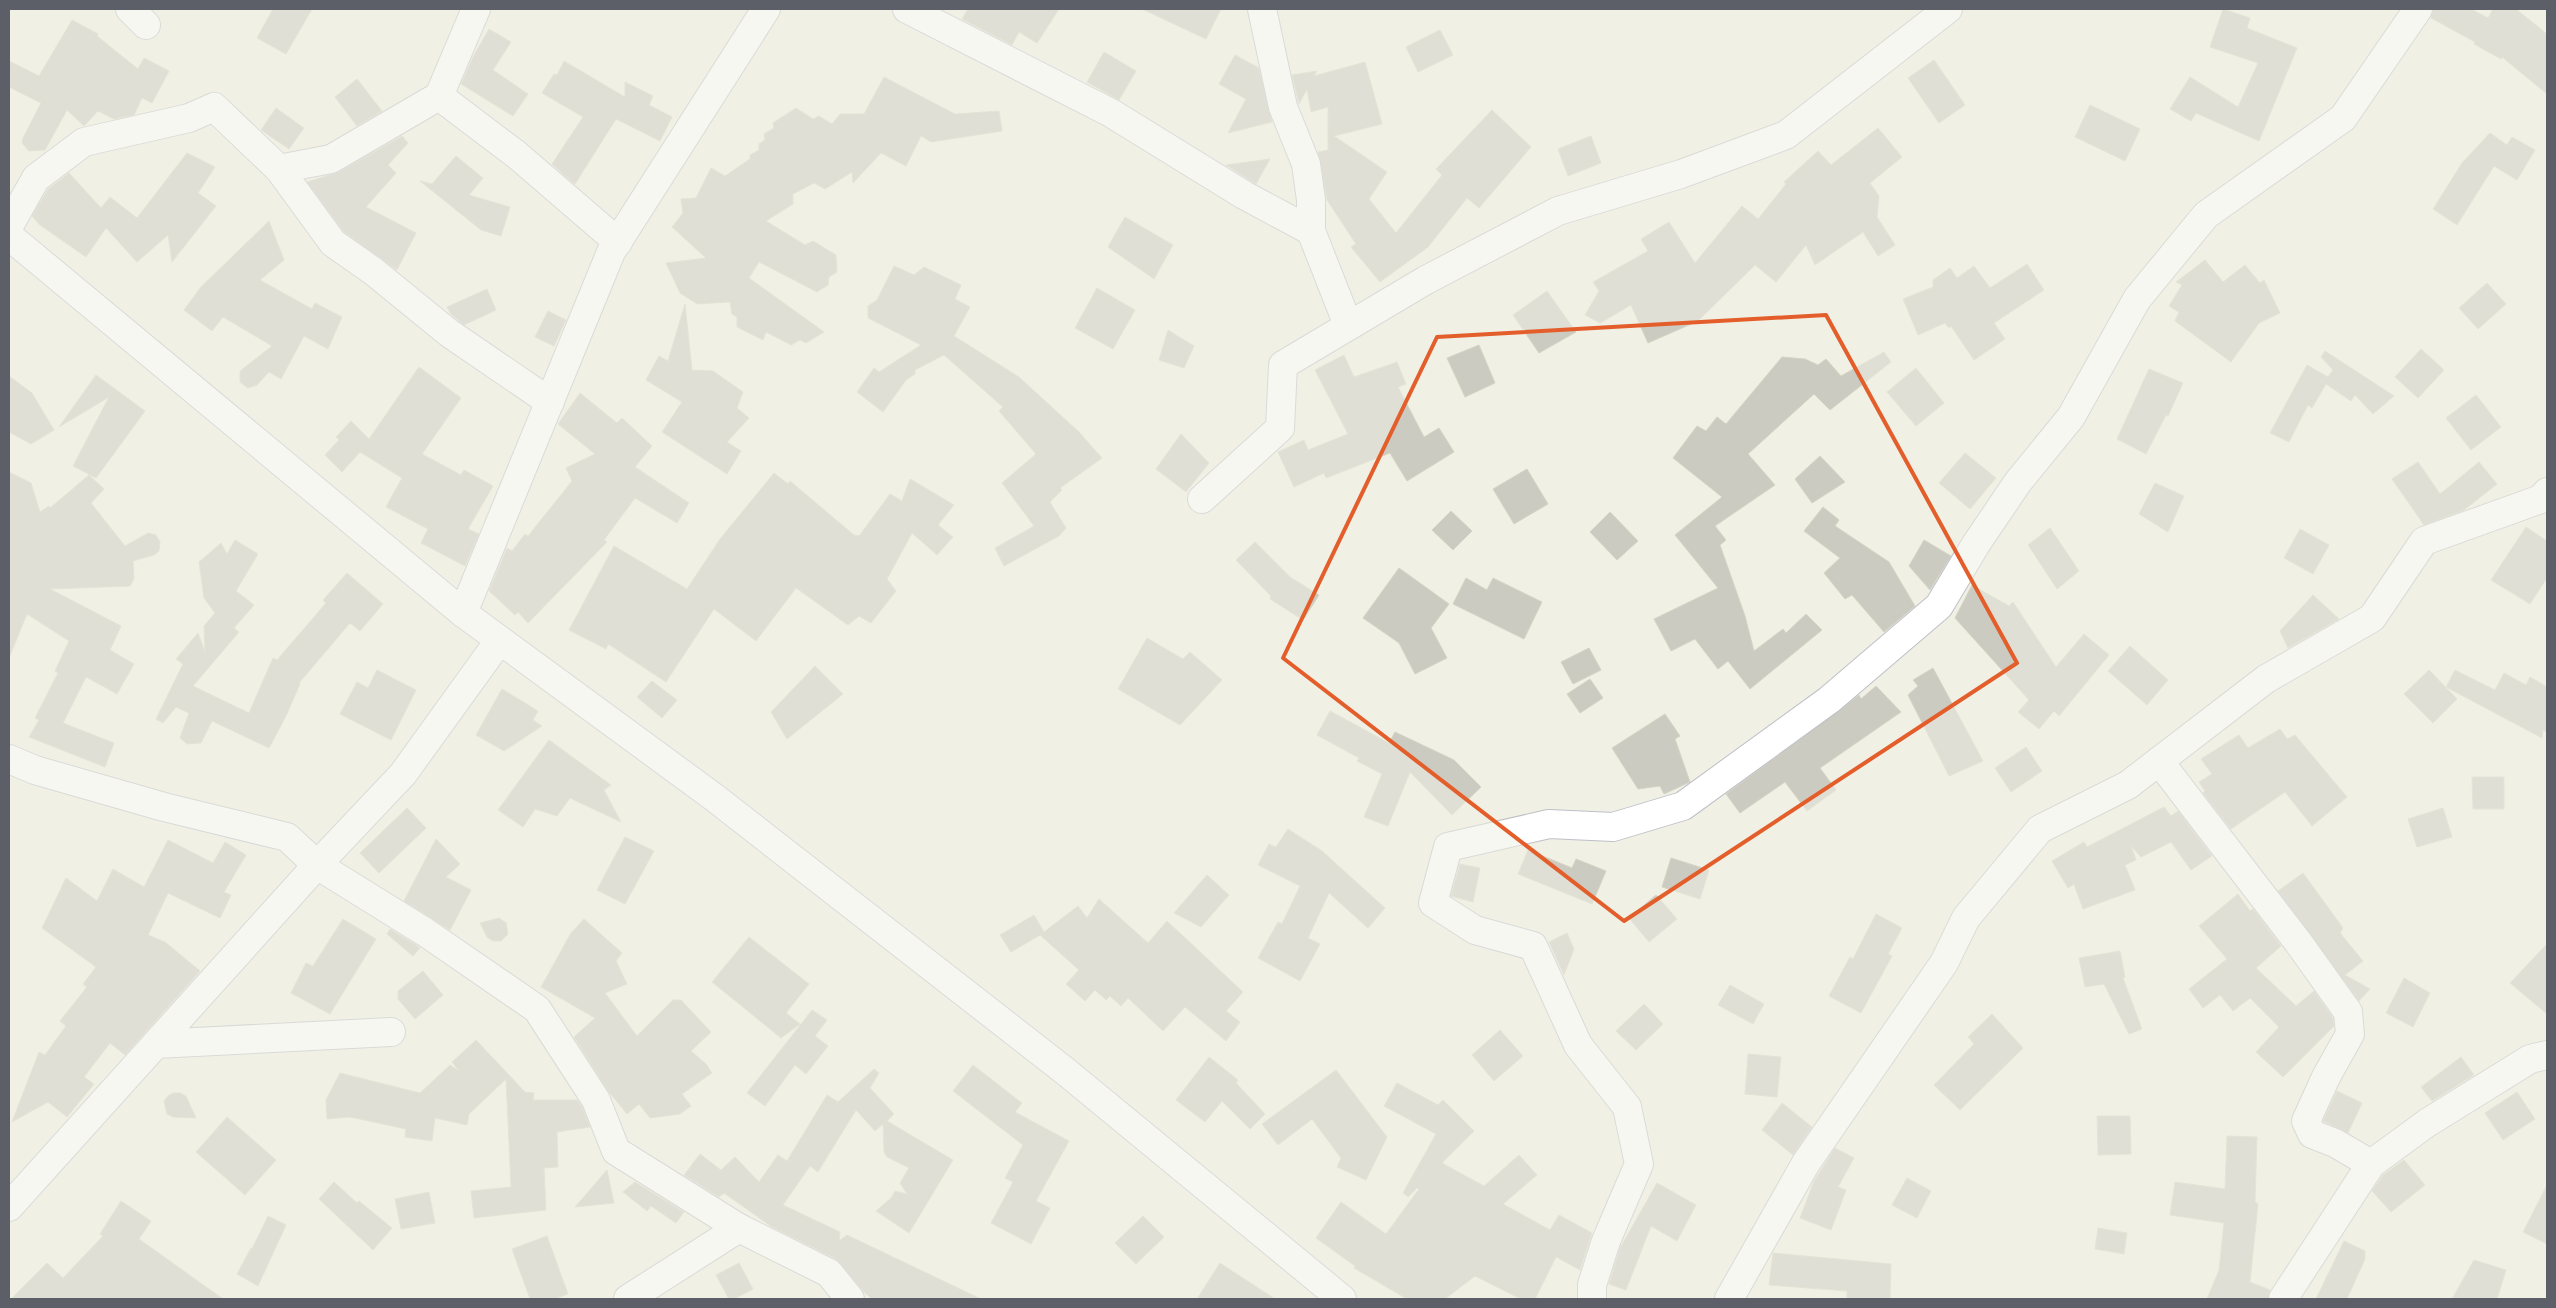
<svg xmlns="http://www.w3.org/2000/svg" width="2556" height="1308" font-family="Inter,sans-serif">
<rect width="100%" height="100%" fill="#f0f0e5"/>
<g fill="#cbcbc2" stroke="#d6d4c2">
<polygon points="273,9 312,9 286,54 257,38"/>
<polygon points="968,9 1059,9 1037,43 1019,32 1012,45 962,19"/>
<polygon points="1142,9 1221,9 1206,39"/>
<polygon points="2223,9 2250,18 2247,28 2297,48 2259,141 2196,113 2191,121 2170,109 2190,77 2238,107 2258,63 2210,47"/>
<polygon points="2433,9 2471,9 2488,18 2493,9 2516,9 2547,34 2547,94 2502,57 2501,59 2474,44 2475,42 2431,18"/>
<polygon points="72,20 98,34 97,36 138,69 144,58 169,71 152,103 142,98 134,115 114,119 98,111 84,126 67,110 45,150 29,151 22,143 23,138 41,103 9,87 9,61 39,76"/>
<polygon points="489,29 511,42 493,70 528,94 513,116 461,84 474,55"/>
<polygon points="1440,30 1453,55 1418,72 1406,47"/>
<polygon points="1104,52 1136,71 1119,100 1087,82"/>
<polygon points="1235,55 1259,68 1272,122 1228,133 1246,99 1219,84"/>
<polygon points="1934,60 1965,105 1939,123 1908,78"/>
<polygon points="564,61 625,97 625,82 653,96 649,105 672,117 660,141 616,119 575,184 572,182 552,164 583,117 542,93 554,74 557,75"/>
<polygon points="1365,62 1382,124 1334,136 1387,172 1369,199 1396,233 1442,175 1436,169 1492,110 1531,147 1479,208 1467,198 1428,247 1380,282 1351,247 1356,244 1327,200 1318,152 1328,150 1328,107 1311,112 1307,89 1299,104 1292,75 1317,71 1314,76"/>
<polygon points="884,77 955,114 999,111 1002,131 931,142 921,136 906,166 881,153 853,183 852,172 825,189 814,183 793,194 793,204 766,221 805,245 813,241 836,255 837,272 829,277 828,285 817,292 759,262 749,278 824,332 806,343 800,340 791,345 766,332 763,340 737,327 737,317 732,314 730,302 697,304 680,293 666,263 706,258 672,227 683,213 681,199 696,198 711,168 725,176 750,159 750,155 759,150 759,144 765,140 764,134 774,128 773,123 796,108 813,119 819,116 832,124 840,114 864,114"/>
<polygon points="357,79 382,111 357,126 335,97"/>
<polygon points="2090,105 2140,129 2125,161 2075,137"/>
<polygon points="276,108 304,128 289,149 261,130"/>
<polygon points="1878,128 1902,157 1870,183 1879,196 1877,217 1895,245 1878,256 1863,232 1815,265 1806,245 1776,282 1755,265 1698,321 1648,343 1631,305 1600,323 1585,315 1599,291 1593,282 1648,251 1641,239 1669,222 1695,263 1742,206 1758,219 1786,184 1784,182 1818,151 1831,165"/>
<polygon points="2490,133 2507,145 2512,137 2535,150 2517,180 2494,166 2457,225 2433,209 2462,163"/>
<polygon points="402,136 408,143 388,165 396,173 366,207 416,233 397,270 344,232 307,182 339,172"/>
<polygon points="1591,136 1601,163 1568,176 1558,149"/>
<polygon points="187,153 215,167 198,193 216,206 172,262 168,235 137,262 106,228 86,257 40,225 32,216 48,189 69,173 101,208 110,197 137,218"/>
<polygon points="456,156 483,178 469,195 510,207 501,236 481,230 420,181 432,184"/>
<polygon points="1270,159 1256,184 1226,165"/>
<polygon points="1125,217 1173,245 1154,279 1108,247"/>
<polygon points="269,221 284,260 260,280 312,309 315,303 342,317 328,349 304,336 281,379 269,372 257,385 248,388 240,382 240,371 272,346 223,317 212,331 184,310 201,287"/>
<polygon points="2205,260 2223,282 2245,265 2260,283 2264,280 2280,313 2259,323 2231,362 2175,321 2179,312 2169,306 2182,285 2176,282"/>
<polygon points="2027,264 2044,290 1994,323 2005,339 1974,360 1951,326 1949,328 1945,323 1918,335 1903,299 1933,287 1933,280 1950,268 1957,278 1974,266 1990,288"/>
<polygon points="894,266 914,275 924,267 961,285 955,299 970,307 954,336 1019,377 1079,432 1102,458 1060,488 1062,490 1050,502 1066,528 1059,536 1004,566 995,548 1034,526 1002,483 1036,454 999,411 1003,407 944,355 915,370 915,374 906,380 883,412 857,392 874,368 879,372 921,345 868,318 868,306 877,300"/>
<polygon points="2487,283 2506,304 2478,329 2459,308"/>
<polygon points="1097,288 1135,310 1113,349 1075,328"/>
<polygon points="487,289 496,310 464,325 451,314 447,307"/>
<polygon points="1547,291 1576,332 1539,353 1513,315"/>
<polygon points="685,304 692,370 713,371 743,392 737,408 749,418 727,442 741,451 727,474 662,432 682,402 646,380 659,356 668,361"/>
<polygon points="548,311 566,320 554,346 535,337"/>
<polygon points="1168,330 1194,346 1184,368 1159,360"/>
<polygon points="1479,345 1495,383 1465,397 1447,358"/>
<polygon points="2421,349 2444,370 2418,398 2395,377"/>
<polygon points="2325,351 2394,396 2373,414 2355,395 2351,401 2326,384 2312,408 2308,405 2289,442 2270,433 2307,365 2328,377 2333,370 2321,357"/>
<polygon points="1884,352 1891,362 1830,410 1814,394 1748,454 1775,485 1715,526 1726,540 1720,545 1745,616 1754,651 1783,629 1786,633 1806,614 1822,630 1750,689 1728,661 1718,669 1695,639 1671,651 1654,619 1718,588 1675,535 1722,497 1673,458 1697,426 1706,431 1717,417 1726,424 1782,357 1805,359 1818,365 1826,359 1841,376"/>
<polygon points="1344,355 1354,377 1397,362 1406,384 1398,387 1424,437 1439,428 1454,452 1407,481 1390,453 1326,478 1324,473 1294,487 1278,452 1304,440 1308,450 1348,434 1315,370"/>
<polygon points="419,367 461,398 422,454 461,475 464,470 493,486 468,529 479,534 465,566 421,543 428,529 386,507 402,478 360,452 342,472 325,455 339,440 336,437 351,421 369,439"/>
<polygon points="1916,368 1944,403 1916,426 1887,392"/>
<polygon points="2149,369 2183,383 2168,416 2166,415 2146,454 2117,439"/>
<polygon points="96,375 145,411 96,478 73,466 109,397 59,427"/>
<polygon points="9,376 32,393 54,430 31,444 9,432"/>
<polygon points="580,393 617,423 622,418 652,446 635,467 689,503 677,523 635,498 604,540 607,542 528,623 518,612 515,615 489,591 507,548 512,551 525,534 528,536 572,481 566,468 595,454 558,424"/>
<polygon points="2476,395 2501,427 2471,450 2446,418"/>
<polygon points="1181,434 1209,463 1186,492 1156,469"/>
<polygon points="1965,453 1996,478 1970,509 1939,483"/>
<polygon points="1820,456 1845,482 1812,503 1795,479"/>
<polygon points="2418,462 2440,494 2479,462 2497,484 2464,510 2424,525 2392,479"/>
<polygon points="1527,469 1548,504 1514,524 1493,489"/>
<polygon points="9,472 31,483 40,512 49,506 50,508 89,475 104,489 91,503 125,546 148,533 156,535 160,542 159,551 154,555 133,561 134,579 130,586 50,589 121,626 110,650 134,664 117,694 86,677 63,723 114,743 105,767 29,737 39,720 35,718 58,673 55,671 69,641 27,614 9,658"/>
<polygon points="774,473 788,484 790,481 854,535 859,536 890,494 902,501 910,479 954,505 938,525 953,537 937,555 912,533 887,579 896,591 871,623 859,616 848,625 796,588 756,641 714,609 666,682 608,644 606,649 569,630 614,546 687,589 720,539"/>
<polygon points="2155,483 2184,496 2168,532 2139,514"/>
<polygon points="1823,507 1839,520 1835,526 1889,562 1915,606 1884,632 1852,595 1845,599 1824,573 1840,558 1804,531"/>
<polygon points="1451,511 1472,531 1453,550 1432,530"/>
<polygon points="1610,512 1638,541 1617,560 1590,532"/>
<polygon points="2526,527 2547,541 2547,578 2530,604 2491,580"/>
<polygon points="2050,528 2079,571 2057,589 2028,545"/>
<polygon points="2300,529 2329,545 2313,574 2284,558"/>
<polygon points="235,540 258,554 236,591 254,605 234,628 239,632 193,686 249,713 273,658 277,660 326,603 323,600 347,573 383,604 360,631 350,623 299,683 300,684 286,716 269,748 212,721 201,743 187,744 180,738 189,713 176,707 163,723 156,719 183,664 176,659 198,633 205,652 204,626 215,613 204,598 199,562 221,543 227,554"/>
<polygon points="1924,540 1951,556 1930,590 1909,566"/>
<polygon points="1255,542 1290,577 1319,595 1303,620 1270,599 1271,596 1236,560"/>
<polygon points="1399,568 1449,604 1431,628 1447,658 1415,674 1399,643 1363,618"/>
<polygon points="1466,578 1487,590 1493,578 1542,602 1524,639 1453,604"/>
<polygon points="1972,585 2009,606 2013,602 2056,667 2084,634 2109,655 2059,716 2054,711 2039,729 2018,712 2029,700 1955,618"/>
<polygon points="2313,595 2339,619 2288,648 2280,631"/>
<polygon points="1147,638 1183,659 1190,652 1222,680 1180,725 1118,689"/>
<polygon points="2130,646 2168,680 2147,705 2108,671"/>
<polygon points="1589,648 1601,670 1573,684 1561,662"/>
<polygon points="815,666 843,694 787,739 771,712"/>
<polygon points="1933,668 1983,761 1949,776 1908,695 1918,686 1913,680"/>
<polygon points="377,670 416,690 391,740 340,714 357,682 368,688"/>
<polygon points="2429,670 2457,699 2433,723 2404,694"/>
<polygon points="2455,670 2495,690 2504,673 2526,685 2530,677 2547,687 2547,732 2543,730 2542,738 2446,687"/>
<polygon points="1590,679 1603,698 1580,713 1567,694"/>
<polygon points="652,681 677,700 662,718 637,697"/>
<polygon points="1876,686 1901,712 1820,768 1836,790 1807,811 1785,782 1740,813 1726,794 1859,695 1861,699"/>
<polygon points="502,689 538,711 533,720 542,726 504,751 476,735"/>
<polygon points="1330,711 1389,743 1395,732 1454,760 1481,787 1452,815 1410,772 1388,826 1364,817 1382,774 1357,761 1359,758 1317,735"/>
<polygon points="1665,714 1680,736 1675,739 1690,782 1664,794 1660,786 1638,789 1612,748"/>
<polygon points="2280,729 2287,739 2295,735 2347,797 2312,826 2285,792 2231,829 2203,793 2205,791 2199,782 2212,774 2201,759 2239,735 2248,748"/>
<polygon points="549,740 611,785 604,790 621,822 570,798 557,816 535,809 523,827 498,810"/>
<polygon points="2026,747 2042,771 2011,792 1995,768"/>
<polygon points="2472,777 2504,777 2504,809 2473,809"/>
<polygon points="2164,807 2171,816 2178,811 2212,856 2191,870 2171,842 2141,857 2131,846 2136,860 2125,865 2135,890 2083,909 2074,884 2068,888 2052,861 2084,842 2087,847"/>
<polygon points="407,808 426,828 379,873 360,853"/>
<polygon points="2443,808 2452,837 2417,847 2408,819"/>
<polygon points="1288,829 1322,851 1385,908 1368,928 1329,893 1308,938 1320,944 1300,981 1258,958 1278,922 1282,924 1300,886 1258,865 1269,844 1276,847"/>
<polygon points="625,837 654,851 625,904 597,890"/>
<polygon points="436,839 460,864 446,877 471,890 450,930 404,901"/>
<polygon points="168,840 213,863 225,842 246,855 224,892 231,895 220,918 168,893 148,935 165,942 200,971 125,1055 110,1043 84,1077 94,1084 67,1117 48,1102 12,1122 39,1052 45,1055 66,1026 60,1021 87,987 83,984 96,967 42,928 66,878 97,901 113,869 144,887"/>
<polygon points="1528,850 1572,868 1576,859 1606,871 1592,904 1518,874"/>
<polygon points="1671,858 1709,870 1700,899 1662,887"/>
<polygon points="1460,864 1480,868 1473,902 1451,896"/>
<polygon points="2303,873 2343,928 2340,933 2363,961 2345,975 2370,989 2359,1001 2278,891"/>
<polygon points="1207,875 1229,895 1201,927 1174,913"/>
<polygon points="2238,894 2250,911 2253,909 2281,946 2256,968 2296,1006 2314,991 2333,1018 2334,1026 2283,1077 2256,1052 2279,1027 2250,998 2233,1011 2220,995 2203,1008 2189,989 2227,959 2199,926"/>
<polygon points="1656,895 1677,919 1649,942 1629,918"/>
<polygon points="1099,899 1148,943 1167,921 1243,992 1226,1011 1240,1022 1226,1041 1185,1007 1163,1031 1128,998 1121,1006 1110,996 1106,1000 1095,990 1085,1001 1066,984 1079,970 1040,935 1042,934 1011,952 1000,935 1034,915 1044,932 1078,906 1087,918"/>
<polygon points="1876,914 1902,928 1888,954 1892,956 1861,1013 1829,996 1850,957 1853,959"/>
<polygon points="499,918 506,923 508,934 501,941 493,941 487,937 480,923"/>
<polygon points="343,919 376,939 330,1014 291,993 306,963 313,966"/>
<polygon points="584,919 622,953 616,961 627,984 605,993 637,1036 673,1000 681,1000 711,1032 691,1051 706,1064 712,1073 682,1094 691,1106 680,1114 650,1118 639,1104 627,1114 609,1092 574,1037 595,1018 541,987 571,933"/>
<polygon points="390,929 416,945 420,948 413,956 387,934"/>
<polygon points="1567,933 1574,949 1564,975 1549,942"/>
<polygon points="749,937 809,984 786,1013 800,1024 781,1038 712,982"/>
<polygon points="2547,944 2547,1014 2510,983"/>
<polygon points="2120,951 2125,977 2123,978 2142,1029 2129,1034 2104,984 2085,987 2079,958"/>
<polygon points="423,971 443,995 415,1019 398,999 398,991"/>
<polygon points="2404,978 2430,993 2413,1027 2386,1013"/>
<polygon points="1730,985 1764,1004 1753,1024 1718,1005"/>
<polygon points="1644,1004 1663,1024 1636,1050 1616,1031"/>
<polygon points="812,1010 827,1020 815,1036 828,1046 806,1074 795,1065 765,1106 747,1093"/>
<polygon points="1992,1014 2023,1048 1960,1110 1934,1085 1974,1044 1968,1037"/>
<polygon points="1500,1030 1523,1056 1494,1081 1472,1055"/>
<polygon points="476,1040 525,1092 534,1093 533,1100 577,1100 582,1107 590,1127 557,1132 558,1167 544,1168 546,1210 474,1218 471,1191 511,1187 506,1079 469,1114 467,1125 435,1118 432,1141 405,1137 406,1129 350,1117 327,1119 326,1100 340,1073 420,1093 450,1065 459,1071 452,1062"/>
<polygon points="1748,1054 1781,1057 1777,1097 1745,1094"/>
<polygon points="1209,1057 1238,1080 1236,1083 1265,1114 1250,1129 1222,1101 1205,1122 1176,1100"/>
<polygon points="2461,1057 2474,1075 2432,1101 2421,1087"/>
<polygon points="973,1065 1022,1103 1015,1112 1069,1141 1036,1201 1050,1208 1031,1244 991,1223 1013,1182 1005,1178 1023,1145 953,1091"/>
<polygon points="874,1069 879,1073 870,1088 894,1114 887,1121 953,1160 909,1233 876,1211 891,1198 895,1191 907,1194 900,1183 909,1168 887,1157 884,1152 883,1124 875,1131 856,1110 818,1172 810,1166 783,1205 840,1232 839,1241 847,1235 981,1299 872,1299 864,1292 836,1259 772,1227 724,1193 719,1197 684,1175 700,1154 721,1170 735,1157 759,1182 778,1155 787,1161 827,1095 838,1102"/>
<polygon points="1336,1070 1387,1137 1366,1180 1337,1167 1341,1158 1312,1119 1278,1145 1262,1124"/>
<polygon points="1397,1083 1438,1105 1443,1100 1474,1131 1442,1163 1484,1186 1519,1155 1537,1175 1503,1204 1550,1230 1559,1215 1592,1233 1580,1270 1556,1257 1535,1299 1521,1299 1475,1276 1445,1299 1407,1299 1354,1268 1355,1266 1316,1238 1341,1202 1386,1234 1419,1189 1417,1188 1408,1197 1403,1193 1436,1134 1384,1106"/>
<polygon points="2337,1091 2362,1103 2348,1133 2323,1121"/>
<polygon points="2517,1092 2535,1119 2503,1140 2485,1113"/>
<polygon points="173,1093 180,1093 186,1096 196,1118 173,1117 167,1114 164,1101 168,1096"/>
<polygon points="1782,1103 1812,1127 1793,1155 1762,1130"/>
<polygon points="2097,1116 2130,1116 2131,1154 2098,1155"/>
<polygon points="227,1117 276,1160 245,1195 196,1152"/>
<polygon points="2227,1136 2257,1137 2255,1202 2258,1204 2250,1282 2270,1290 2268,1299 2207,1299 2219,1270 2224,1223 2170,1215 2175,1182 2225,1189"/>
<polygon points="1835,1148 1854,1158 1838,1187 1846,1190 1831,1230 1800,1218 1814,1181"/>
<polygon points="2404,1160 2425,1185 2391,1212 2372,1191 2383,1175"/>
<polygon points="607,1170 614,1203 575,1207"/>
<polygon points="1907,1178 1931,1191 1917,1218 1892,1205"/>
<polygon points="334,1182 357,1203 359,1201 392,1228 373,1250 319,1199"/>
<polygon points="635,1182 684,1212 676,1223 651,1206 647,1211 623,1192"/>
<polygon points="1657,1183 1696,1205 1677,1241 1651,1226 1626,1290 1609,1284 1620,1248"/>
<polygon points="2547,1185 2547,1244 2523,1232"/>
<polygon points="429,1192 435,1223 401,1229 395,1199"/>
<polygon points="121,1201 151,1221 139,1239 223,1299 11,1299 47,1263 63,1278 103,1236 100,1234"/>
<polygon points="268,1216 286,1225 258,1286 237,1274 251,1248 252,1249"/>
<polygon points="1143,1216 1164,1237 1136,1264 1115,1243"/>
<polygon points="2098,1228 2127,1233 2124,1254 2095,1249"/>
<polygon points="547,1236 568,1294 554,1299 530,1299 512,1249"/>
<polygon points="2344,1241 2365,1251 2365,1259 2347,1299 2316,1299"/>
<polygon points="1773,1253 1891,1264 1890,1299 1847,1299 1847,1291 1769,1285"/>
<polygon points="2474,1260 2506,1270 2497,1299 2452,1299"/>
<polygon points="739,1263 753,1289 734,1299 729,1299 716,1275"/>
<polygon points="1220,1263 1275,1299 1197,1299"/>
</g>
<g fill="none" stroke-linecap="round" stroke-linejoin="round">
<g stroke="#bec0c7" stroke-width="30">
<g id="street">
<polyline points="130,9 146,25"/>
<polyline points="907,9 1111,113 1244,195 1311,231"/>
<polyline points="1262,9 1283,107 1306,164 1311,200 1311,231 1348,325"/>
<polyline points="439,96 517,155 618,242"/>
<polyline points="279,169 331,159 439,96 476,9"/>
<polyline points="9,226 36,178 84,142 189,118 214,107 279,169 333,243 373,271 449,333 550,402"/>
<polyline points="1202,499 1280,428 1283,365 1426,280 1558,211 1681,174 1786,135 1948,9"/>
<polyline points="463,613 611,252 766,9"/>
<polyline points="9,759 35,770 164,807 287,837 317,865 425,932 537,1009 596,1100 616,1151 739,1228 829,1273 850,1299"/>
<polyline points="2159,761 2298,942 2348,1012 2350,1034 2326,1077 2306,1121 2312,1134 2335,1143 2371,1164"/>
<polyline points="156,1044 391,1032"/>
<polyline points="628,1299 739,1228"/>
<polyline points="1592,1299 1592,1285 1606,1241 1639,1164 1627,1107 1578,1045 1533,946 1475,930 1433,903 1448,847 1549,824 1613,827 1683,806 1829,700 1939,606 1976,544 2018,482 2071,417 2137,299 2206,215 2343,118 2418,9"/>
<polyline points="1729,1299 1806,1163 1944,963 1966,918 2040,829 2128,785 2266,679 2372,618 2424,541 2541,499 2547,492"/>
<polyline points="2283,1299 2371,1164 2427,1123 2530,1059 2547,1055"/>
</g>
</g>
<g stroke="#bfc1c9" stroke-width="30">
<g id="secondary">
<polyline points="9,236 463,613 715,798 1065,1071 1342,1299"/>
<polyline points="9,1207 317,865 403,774 499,641"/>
</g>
</g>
<use href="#street" stroke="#fff" stroke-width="28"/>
<use href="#secondary" stroke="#fff" stroke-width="28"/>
</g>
<path d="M0 0H2556V1308H0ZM1826 315 2017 663 1624 921 1283 658 1437 337Z" fill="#f0f0e5" fill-opacity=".55" fill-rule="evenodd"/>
<path fill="none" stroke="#e35e2b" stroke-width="4" stroke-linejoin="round" d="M1826 315 2017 663 1624 921 1283 658 1437 337Z"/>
<rect width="2556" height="1308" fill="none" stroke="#5c5f67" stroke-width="20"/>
</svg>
